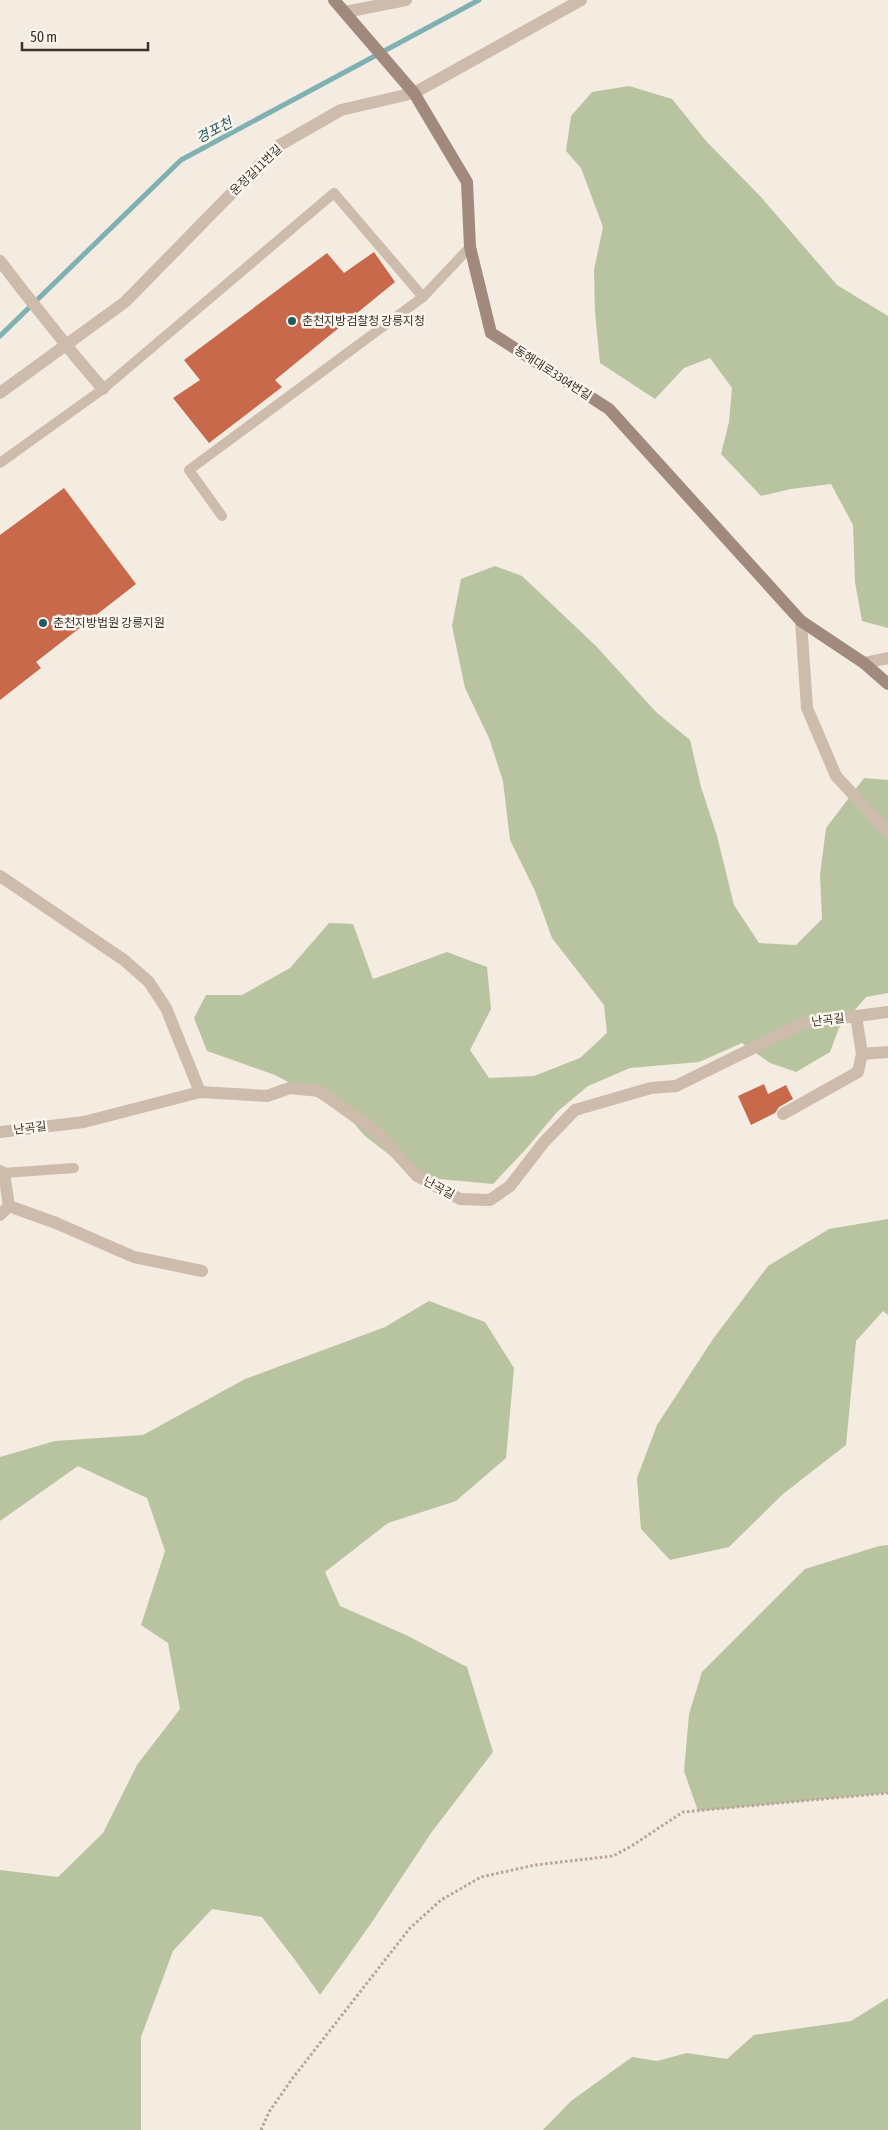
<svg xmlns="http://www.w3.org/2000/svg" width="888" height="2130" font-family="'Asap Condensed','Noto Sans KR',sans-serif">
<rect width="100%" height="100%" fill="#f4ebe1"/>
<g fill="#b8c4a0">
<polygon points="629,86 672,99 707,142 761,197 837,285 888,316 888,628 862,621 855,582 853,525 831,484 791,489 761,496 721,454 729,422 732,388 710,358 684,368 655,399 600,363 595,312 594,270 603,227 581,168 566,151 571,116 592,92"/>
<polygon points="495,566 522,576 596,646 656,712 690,740 701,787 717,836 734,905 759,943 796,945 822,919 820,875 826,828 864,778 888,780 888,993 866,997 839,1028 830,1052 796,1072 770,1063 742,1043 699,1062 630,1068 588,1086 557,1112 526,1149 493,1184 418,1177 365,1136 343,1111 275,1075 207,1051 194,1018 206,995 242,995 290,968 329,923 353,924 373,979 447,952 487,967 491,1009 470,1050 489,1078 534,1076 580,1058 607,1033 604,1005 552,938 535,891 510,840 503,781 489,738 465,688 452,626 461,579"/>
<polygon points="888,1219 888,1315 883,1311 856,1341 846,1445 783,1494 729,1547 670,1560 641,1529 637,1478 657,1425 713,1339 768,1266 829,1229"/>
<polygon points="429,1301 485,1322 514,1368 506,1458 456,1501 388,1523 325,1572 340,1606 406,1635 467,1667 493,1752 431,1833 370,1925 320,1995 295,1960 262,1917 212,1909 173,1951 141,2037 141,2130 0,2130 0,1870 58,1877 103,1833 137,1765 180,1709 168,1643 141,1625 165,1551 147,1498 78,1466 0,1521 0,1457 55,1441 143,1435 245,1379 385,1327"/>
<polygon points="888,1545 888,1793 698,1811 684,1771 689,1714 702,1672 805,1569 879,1546"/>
<polygon points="888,1998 888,2130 543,2130 571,2101 632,2057 657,2061 687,2053 727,2059 754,2035 851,2021"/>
</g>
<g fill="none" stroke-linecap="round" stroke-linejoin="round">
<polyline stroke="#7fb0b2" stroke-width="5" points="0,336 181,160 479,0"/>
</g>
<g fill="#c8694b">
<polygon points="374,252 395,282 275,380 282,387 209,443 173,398 200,380 184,360 327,253 344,273"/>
<polygon points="64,488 136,584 36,662 41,668 0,700 0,535"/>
<polygon points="764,1084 768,1094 786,1085 793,1099 779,1107 775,1113 751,1125 738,1096"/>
</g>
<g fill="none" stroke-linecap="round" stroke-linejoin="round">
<polyline stroke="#b9a596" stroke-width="3" stroke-dasharray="2.5 2.5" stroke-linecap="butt" points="261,2130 269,2112 292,2079 410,1928 441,1900 481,1877 535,1865 613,1856 630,1847 683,1812 888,1793"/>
<g stroke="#cdbbac" stroke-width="10">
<polyline points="0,463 103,389 334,193 423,297"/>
<polyline points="222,516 189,470 423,297 470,247"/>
<polyline points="4,1173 74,1168"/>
</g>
<g stroke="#cdbbac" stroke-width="12">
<polyline points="345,12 406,0"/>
<polyline points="0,261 20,287"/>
<polyline points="75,356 103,389"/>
<polyline points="0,393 125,302 278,146 341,110 414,93 581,0"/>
<polyline points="801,621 807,708 836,776 888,832"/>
<polyline points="864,663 888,658"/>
<polyline points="0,876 124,960 149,982 166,1008 200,1092"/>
<polyline points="862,1054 888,1052"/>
<polyline points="783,1114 858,1072 862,1054 856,1016"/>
<polyline points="0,1132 84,1122 200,1092 267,1096 290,1088 319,1091 377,1132 417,1176 460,1199 490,1200 510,1186 544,1142 575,1110 651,1088 676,1086 804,1023 888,1012"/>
<polyline points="0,1171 4,1173 9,1206 56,1223 134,1257 202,1271"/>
<polyline points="0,1215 9,1206"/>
</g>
<polyline stroke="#a18a7d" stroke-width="12" points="334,0 414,93 467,182 470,247 491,333 609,409 801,621 864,663 888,684"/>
<polyline stroke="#cdbbac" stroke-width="12" points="20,287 75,356"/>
</g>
<g fill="#1f5a5e" stroke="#fbf5ee" stroke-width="2">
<circle cx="292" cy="321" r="5"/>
<circle cx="43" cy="623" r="5"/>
</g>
<g text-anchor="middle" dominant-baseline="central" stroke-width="5" stroke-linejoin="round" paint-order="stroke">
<g font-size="12" fill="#3b302b" stroke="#fbf5ee">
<text transform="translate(256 170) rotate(-44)">운정길11번길</text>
<text transform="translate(553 373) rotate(33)">동해대로3304번길</text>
<text transform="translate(828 1020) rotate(-7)">난곡길</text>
<text transform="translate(30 1128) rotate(-7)">난곡길</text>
<text transform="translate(439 1188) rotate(28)">난곡길</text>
</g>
<g font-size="12" fill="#3b302b" stroke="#fbf5ee" text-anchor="start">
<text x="302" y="321">춘천지방검찰청 강릉지청</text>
<text x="53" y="623">춘천지방법원 강릉지원</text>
</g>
<g font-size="14" font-style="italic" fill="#1f5a5e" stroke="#fbf5ee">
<text transform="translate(214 130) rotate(-28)">경포천</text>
</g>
</g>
<path d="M22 42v8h126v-8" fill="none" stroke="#3b302b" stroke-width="2.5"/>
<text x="30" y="42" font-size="15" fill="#3b302b" stroke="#fbf5ee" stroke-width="4" paint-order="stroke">50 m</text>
</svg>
